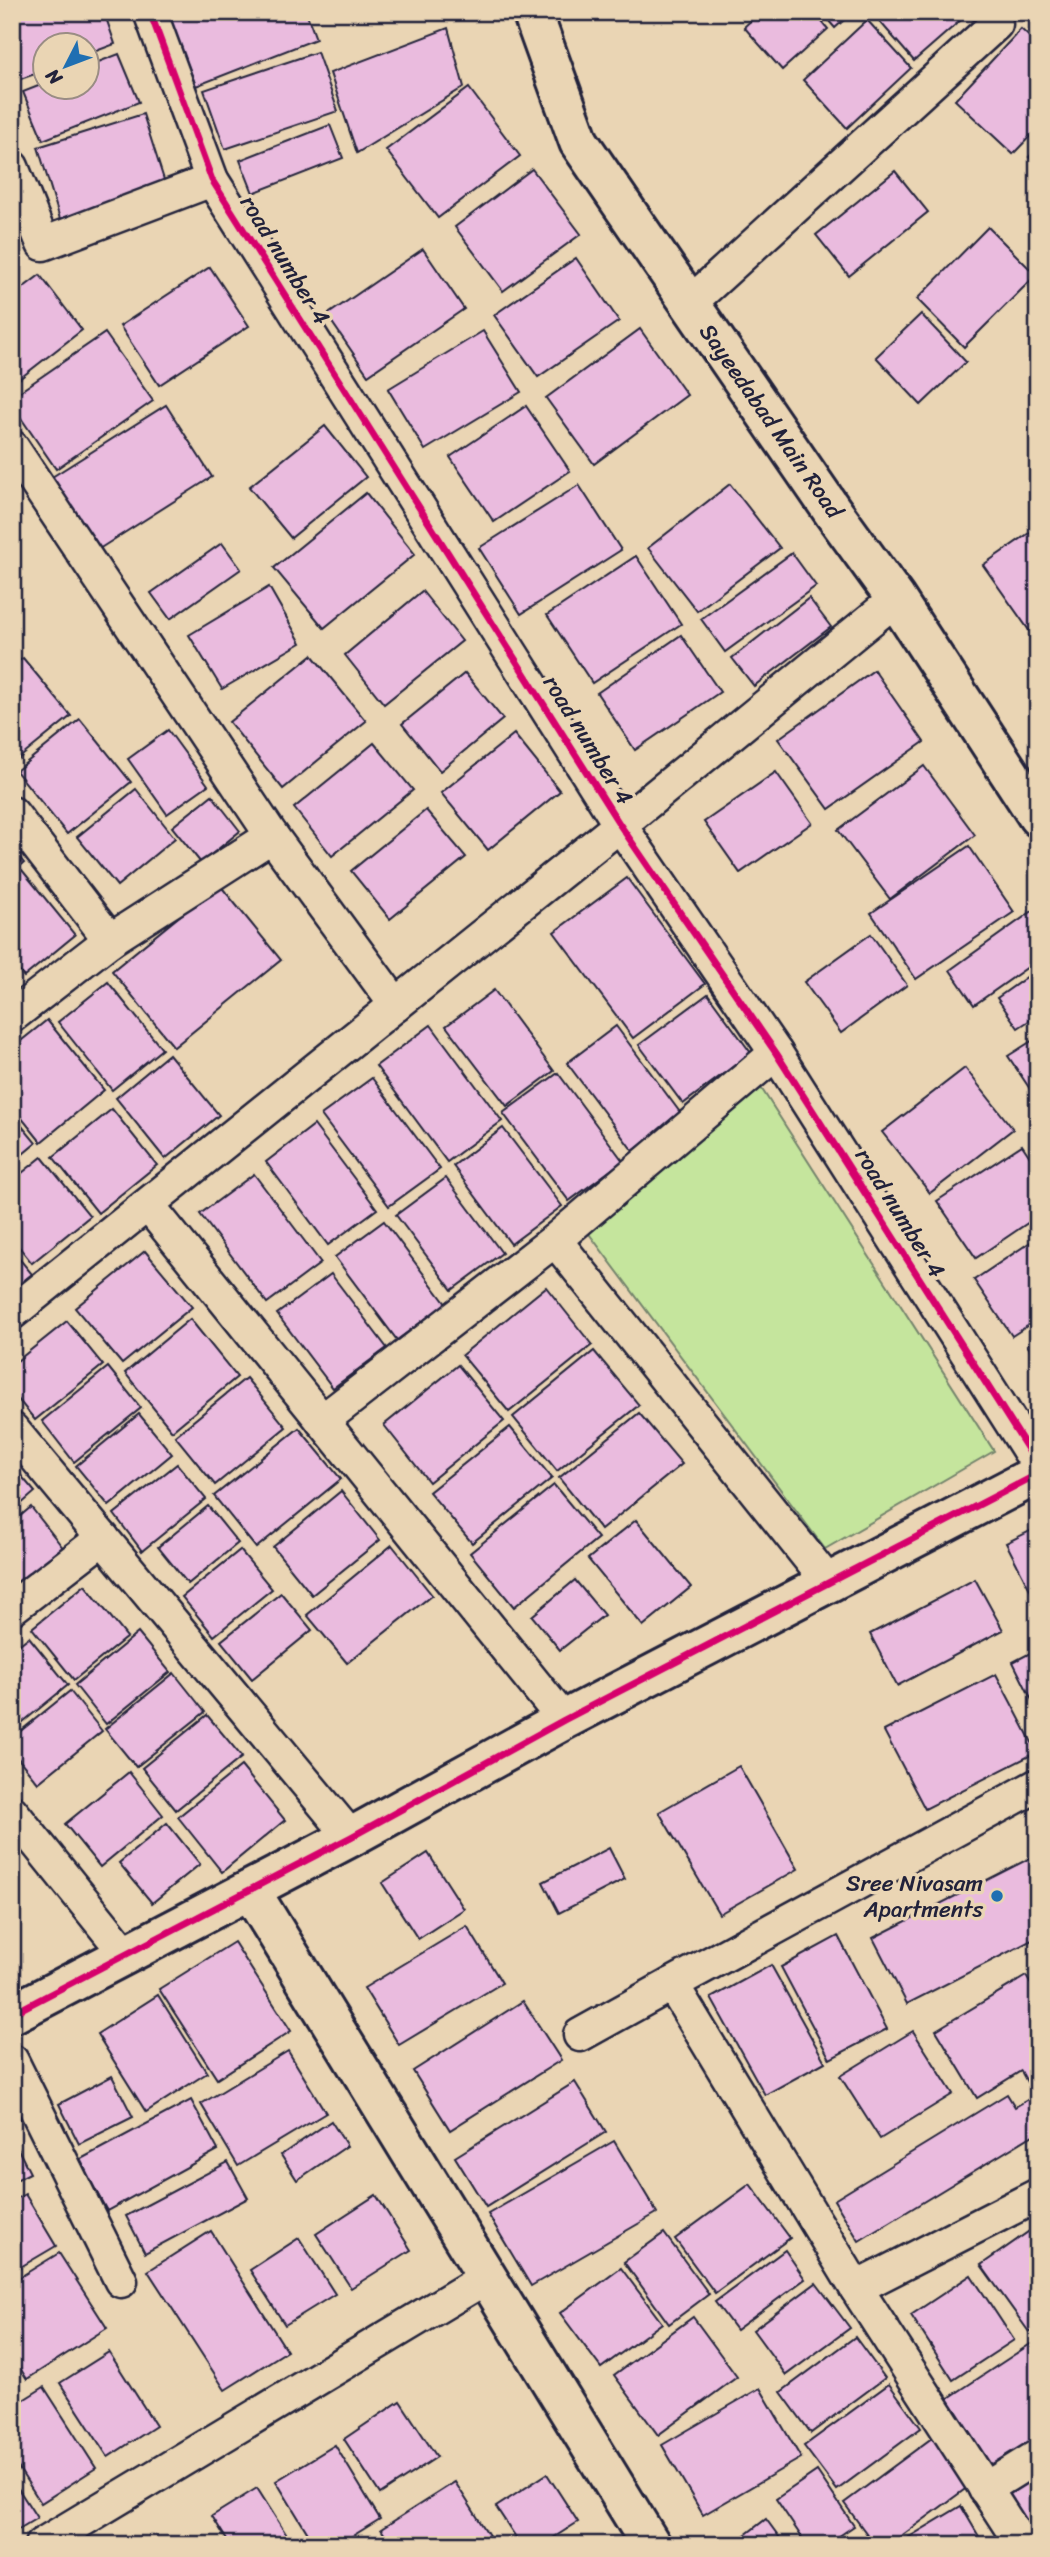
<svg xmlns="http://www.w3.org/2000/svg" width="1050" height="2557" font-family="Sriracha,sans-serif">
<rect width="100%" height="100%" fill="#ead5b4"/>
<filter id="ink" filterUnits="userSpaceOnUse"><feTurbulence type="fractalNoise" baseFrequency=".0143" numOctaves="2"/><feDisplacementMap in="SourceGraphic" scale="14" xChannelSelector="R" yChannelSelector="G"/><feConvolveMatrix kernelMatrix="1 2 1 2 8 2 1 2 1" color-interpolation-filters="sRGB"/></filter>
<g filter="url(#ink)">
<polygon fill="#c5e59d" stroke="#74846c" stroke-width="2" points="756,1080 994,1451 825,1549 575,1215"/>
<g fill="#eabbde" stroke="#22223b" stroke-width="2">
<polygon points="16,12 104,12 115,44 88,54 88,46 46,46 46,70 12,82 12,14"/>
<polygon points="167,12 306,12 316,39 196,86"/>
<polygon points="760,12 814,12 828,29 782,70 744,27"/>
<polygon points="821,12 853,12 835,28"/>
<polygon points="879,12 970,12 914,61 875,16"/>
<polygon points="867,20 911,68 847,128 803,80"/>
<polygon points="448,28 464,87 357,153 330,73"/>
<polygon points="1021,29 1038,45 1038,128 1013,154 955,100"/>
<polygon points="317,52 338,111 225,149 204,90"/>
<polygon points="119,54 139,102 43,140 23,92 46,83 46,88 88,88 88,66"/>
<polygon points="469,88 520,156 438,218 386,150"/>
<polygon points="143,114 166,186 60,219 38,147"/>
<polygon points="330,125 343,158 253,193 240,160"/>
<polygon points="1038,148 1038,166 1029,157"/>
<polygon points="532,169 581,234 503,291 455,227"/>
<polygon points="895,171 928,212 849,276 816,235"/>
<polygon points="988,227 1036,275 964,347 917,299"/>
<polygon points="423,249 464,309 368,375 327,315"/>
<polygon points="576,258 619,321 538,377 494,315"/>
<polygon points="210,267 249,326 159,385 120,326"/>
<polygon points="40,275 82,330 14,383 12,296"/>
<polygon points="921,314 966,362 921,405 876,357"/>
<polygon points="640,329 687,395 594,464 546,398"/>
<polygon points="483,331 521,392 425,450 388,389"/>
<polygon points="105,333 153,401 56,469 12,405 12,397"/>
<polygon points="166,405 212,477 99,549 52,477"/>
<polygon points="526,406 570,471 494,522 450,457"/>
<polygon points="325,426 366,477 291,538 249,487"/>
<polygon points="730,484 780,548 697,611 648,548"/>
<polygon points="579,485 621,550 521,614 479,548"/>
<polygon points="366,493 415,554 324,628 274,568"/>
<polygon points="1038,527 1038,643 983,565"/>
<polygon points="222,543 241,569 170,619 151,593"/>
<polygon points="792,553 816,586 725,652 701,619"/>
<polygon points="636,556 681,624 592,683 547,615"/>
<polygon points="269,587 301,643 222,689 189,635"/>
<polygon points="422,591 462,641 384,704 345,655"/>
<polygon points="809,598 831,627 754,686 732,658"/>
<polygon points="681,635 720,692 635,750 597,693"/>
<polygon points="312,655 366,721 283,789 229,722"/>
<polygon points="23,658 71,716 12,764 12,666"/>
<polygon points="874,670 924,742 829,809 778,739"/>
<polygon points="465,673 503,719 440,771 402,724"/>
<polygon points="80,719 131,782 67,834 16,771"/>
<polygon points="168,730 208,785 167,814 128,759"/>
<polygon points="514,734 560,791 488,850 441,793"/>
<polygon points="374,743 413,790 332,856 294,808"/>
<polygon points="924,766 975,835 890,899 838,830"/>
<polygon points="776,772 812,823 740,873 704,822"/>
<polygon points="136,789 175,838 117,886 77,837"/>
<polygon points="212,795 240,831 201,863 172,827"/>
<polygon points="426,810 466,857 390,919 351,871"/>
<polygon points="969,846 1014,912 916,979 871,913"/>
<polygon points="12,849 24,863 12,872"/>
<polygon points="22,870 75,935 24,977 12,963 12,877"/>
<polygon points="627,878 705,984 633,1038 554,932"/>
<polygon points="219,884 281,960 174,1047 112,971"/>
<polygon points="1038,907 1038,960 974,1005 950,970"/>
<polygon points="871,934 907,985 841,1033 804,982"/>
<polygon points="1038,969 1038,1015 1018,1028 997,998"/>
<polygon points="108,982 162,1049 112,1090 58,1022"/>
<polygon points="494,990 554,1071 507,1106 446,1026"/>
<polygon points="708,994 751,1053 683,1104 639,1045"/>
<polygon points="47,1020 104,1090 41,1142 12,1106 12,1048"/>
<polygon points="431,1025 502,1121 447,1162 376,1066"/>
<polygon points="616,1026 682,1115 633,1151 567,1063"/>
<polygon points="1038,1037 1038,1101 1008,1056"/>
<polygon points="169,1054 219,1115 165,1159 116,1098"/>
<polygon points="965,1068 1013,1129 930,1193 882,1132"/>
<polygon points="558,1073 623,1161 569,1201 503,1113"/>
<polygon points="372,1078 440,1169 389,1206 321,1115"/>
<polygon points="112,1109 157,1165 98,1213 53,1157"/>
<polygon points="12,1114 36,1143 12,1163"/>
<polygon points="314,1125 377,1209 328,1245 266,1162"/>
<polygon points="503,1128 562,1206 511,1244 453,1166"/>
<polygon points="1022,1145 1038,1169 1038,1216 976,1258 937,1201"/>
<polygon points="42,1157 90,1216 32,1263 12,1238 12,1181"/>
<polygon points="254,1174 321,1263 267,1303 200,1214"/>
<polygon points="446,1178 502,1253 452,1290 396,1215"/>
<polygon points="384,1221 446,1304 397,1340 335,1257"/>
<polygon points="1038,1237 1038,1319 1012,1336 974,1280"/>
<polygon points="12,1250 32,1274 12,1290"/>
<polygon points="145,1251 192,1307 122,1364 75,1308"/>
<polygon points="331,1274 387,1348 333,1388 277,1314"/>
<polygon points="546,1287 592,1345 509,1412 462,1355"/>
<polygon points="190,1319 237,1377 172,1431 125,1373"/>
<polygon points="67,1321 103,1365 35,1420 12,1392 12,1365"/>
<polygon points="1038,1337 1038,1361 1027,1345"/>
<polygon points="594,1351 639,1405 557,1471 513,1417"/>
<polygon points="458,1365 504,1421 429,1482 384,1425"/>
<polygon points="108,1367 141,1408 74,1462 42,1421"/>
<polygon points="246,1378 286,1427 215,1485 175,1436"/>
<polygon points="639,1413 682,1464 601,1530 559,1478"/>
<polygon points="139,1414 172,1454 109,1506 76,1466"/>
<polygon points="510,1427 552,1478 472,1543 429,1492"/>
<polygon points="299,1428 341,1479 256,1548 214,1496"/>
<polygon points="177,1464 206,1499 142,1551 114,1514"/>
<polygon points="12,1465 35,1492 12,1512"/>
<polygon points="554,1485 598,1538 514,1607 470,1553"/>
<polygon points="341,1491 380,1540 312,1595 273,1547"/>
<polygon points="208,1506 238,1543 188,1584 158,1547"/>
<polygon points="31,1507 64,1549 12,1592 12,1523"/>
<polygon points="636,1520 691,1587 643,1626 588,1559"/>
<polygon points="1038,1527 1038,1605 1006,1543"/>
<polygon points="392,1545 432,1595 347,1663 307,1615"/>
<polygon points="240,1550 272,1589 214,1636 182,1597"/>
<polygon points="975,1579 1003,1630 897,1686 870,1634"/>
<polygon points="575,1580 604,1615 560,1650 532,1616"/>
<polygon points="85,1585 127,1637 74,1680 32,1628"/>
<polygon points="281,1593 312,1630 252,1679 221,1641"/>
<polygon points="138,1633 170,1672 106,1724 75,1685"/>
<polygon points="29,1637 68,1685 12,1731 12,1650"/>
<polygon points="1038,1649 1038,1712 1013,1662"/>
<polygon points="174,1673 205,1712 136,1767 105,1729"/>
<polygon points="996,1674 1037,1752 925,1809 884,1731"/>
<polygon points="70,1691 102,1731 38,1783 12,1751 12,1738"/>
<polygon points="207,1715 242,1757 176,1810 142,1768"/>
<polygon points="241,1766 285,1820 222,1872 178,1817"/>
<polygon points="739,1766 798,1869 719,1914 659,1812"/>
<polygon points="129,1772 163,1815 100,1867 65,1824"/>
<polygon points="167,1823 200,1864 152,1903 119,1863"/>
<polygon points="609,1848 625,1879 559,1913 543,1882"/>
<polygon points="428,1853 464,1909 418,1939 382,1883"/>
<polygon points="1038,1854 1038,1937 907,2004 873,1938"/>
<polygon points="467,1926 502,1983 399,2045 364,1988"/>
<polygon points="838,1936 887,2029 830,2059 781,1967"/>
<polygon points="234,1942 291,2031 217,2079 159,1989"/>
<polygon points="771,1965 825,2062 765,2095 711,1998"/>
<polygon points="1026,1976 1038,1996 1038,2075 1027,2082 1021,2071 977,2098 936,2030"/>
<polygon points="158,1995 207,2073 146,2112 97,2034"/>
<polygon points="523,2001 561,2060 450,2130 413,2071"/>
<polygon points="913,2031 953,2094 880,2139 840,2076"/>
<polygon points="288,2051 326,2113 238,2166 201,2104"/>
<polygon points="112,2076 133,2117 79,2144 59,2104"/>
<polygon points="575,2082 606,2132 486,2207 455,2157"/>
<polygon points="1007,2094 1015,2107 1036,2095 1038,2098 1038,2132 859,2241 834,2200"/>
<polygon points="191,2100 218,2150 107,2211 79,2160"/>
<polygon points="331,2121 347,2146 297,2180 281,2155"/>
<polygon points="12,2137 30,2173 12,2182"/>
<polygon points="614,2141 657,2213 531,2286 488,2214"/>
<polygon points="228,2162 248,2198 145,2253 126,2216"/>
<polygon points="750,2184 790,2238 715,2293 675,2239"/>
<polygon points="25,2194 56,2246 12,2272 12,2201"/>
<polygon points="376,2195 411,2250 351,2288 316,2234"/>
<polygon points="1038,2225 1038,2326 1029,2332 981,2265"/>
<polygon points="211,2231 287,2351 225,2390 148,2271"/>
<polygon points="664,2233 709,2294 669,2324 624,2262"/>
<polygon points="299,2238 335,2294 285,2325 250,2270"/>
<polygon points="785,2250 805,2279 736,2330 715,2302"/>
<polygon points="59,2253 107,2328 27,2379 12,2356 12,2282"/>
<polygon points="621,2268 662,2323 601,2368 560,2313"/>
<polygon points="971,2275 1014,2340 953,2380 911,2315"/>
<polygon points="816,2283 850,2328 786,2375 753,2330"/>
<polygon points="693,2317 737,2377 658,2435 614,2375"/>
<polygon points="855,2337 885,2378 811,2433 781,2392"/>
<polygon points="1038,2339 1038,2446 989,2479 941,2403"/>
<polygon points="109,2352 156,2426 108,2457 60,2383"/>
<polygon points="889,2384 921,2428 837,2490 804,2446"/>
<polygon points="44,2387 96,2468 41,2503 12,2458 12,2407"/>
<polygon points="760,2388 801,2458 703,2515 662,2445"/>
<polygon points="400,2401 437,2457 380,2494 344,2439"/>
<polygon points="936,2435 972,2484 889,2545 875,2545 844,2503"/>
<polygon points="335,2445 380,2519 338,2545 315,2545 276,2481"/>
<polygon points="1038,2467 1038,2544 1001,2492"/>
<polygon points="817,2471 854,2526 826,2545 807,2545 776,2499"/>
<polygon points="547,2474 578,2522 542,2545 521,2545 496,2507"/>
<polygon points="12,2479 37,2518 12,2533"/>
<polygon points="455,2482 495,2545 391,2545 381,2529"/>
<polygon points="257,2488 293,2545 230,2545 212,2516"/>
<polygon points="961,2506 984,2545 896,2545"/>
<polygon points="766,2519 785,2545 732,2545"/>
</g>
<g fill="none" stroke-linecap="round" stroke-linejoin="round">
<g stroke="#22223b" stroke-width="37">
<g id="minor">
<polyline points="150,12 212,180 620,825 776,1053 1038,1465"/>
<polyline points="12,167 43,244 212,180"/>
<polyline points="690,303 996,24"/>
<polyline points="12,447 272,836 396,1005"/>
<polyline points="12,813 110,940"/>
<polyline points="12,1016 110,940 272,836"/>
<polyline points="148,1205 564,1720"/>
<polyline points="555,1240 776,1053"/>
<polyline points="12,1313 620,825 896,599"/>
<polyline points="322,1421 555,1240 828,1582"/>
<polyline points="12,1429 351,1837"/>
<polyline points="12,1608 103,1538"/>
<polyline points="12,1812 127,1955"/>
<polyline points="580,2035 672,1984"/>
<polyline points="12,2061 121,2281"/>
<polyline points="856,2288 1038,2195"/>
<polyline points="985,2489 1038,2456"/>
<polyline points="41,2545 487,2277"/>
<polyline points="1022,2545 856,2288 672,1984 1038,1785"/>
</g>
</g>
<g stroke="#22223b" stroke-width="44">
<g id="tertiary">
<polyline points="250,1890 651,2545"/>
<polyline points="12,2014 351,1837 564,1720 1038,1474"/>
</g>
</g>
<g stroke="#22223b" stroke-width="44">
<polyline id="secondary" points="532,12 579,142 833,512 896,599 1038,817"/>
</g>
<use href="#minor" stroke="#ead5b4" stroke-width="32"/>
<use href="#tertiary" stroke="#ead5b4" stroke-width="38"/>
<use href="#secondary" stroke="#ead5b4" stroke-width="38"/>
<g stroke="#ead5b4" stroke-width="11">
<g id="cycleway">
<polyline points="150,12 212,180 620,825 776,1053 1038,1465"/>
<polyline points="12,2014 351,1837 564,1720 1038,1474"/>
</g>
</g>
<use href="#cycleway" stroke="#d6006c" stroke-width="7"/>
</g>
</g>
<circle fill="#1f6fb2" stroke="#ead5b4" stroke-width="2.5" cx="997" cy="1896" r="7"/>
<g text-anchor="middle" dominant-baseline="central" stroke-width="7" stroke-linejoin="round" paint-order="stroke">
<g font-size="23" fill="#22223b" stroke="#ead5b4">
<text transform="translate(285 260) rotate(58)">road number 4</text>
<text transform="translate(771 421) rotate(55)">Sayeedabad Main Road</text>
<text transform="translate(588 740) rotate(58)">road number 4</text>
<text transform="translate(900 1213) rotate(58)">road number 4</text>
</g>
<g font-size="23" fill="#22223b" stroke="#ead5b4" text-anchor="end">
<text x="983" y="1883">Sree Nivasam<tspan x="983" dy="26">Apartments</tspan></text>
</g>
</g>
<rect width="1050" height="2557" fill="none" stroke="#ead5b4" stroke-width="42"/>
<rect x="21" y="21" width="1008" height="2515" fill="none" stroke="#22223b" stroke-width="2.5" filter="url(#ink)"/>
<g transform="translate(66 66) rotate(228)"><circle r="33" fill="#ead5b4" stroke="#9a8d84" stroke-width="2"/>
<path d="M0-5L12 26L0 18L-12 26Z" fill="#1f6fb2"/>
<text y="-10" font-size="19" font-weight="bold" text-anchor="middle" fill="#22223b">N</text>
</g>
</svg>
